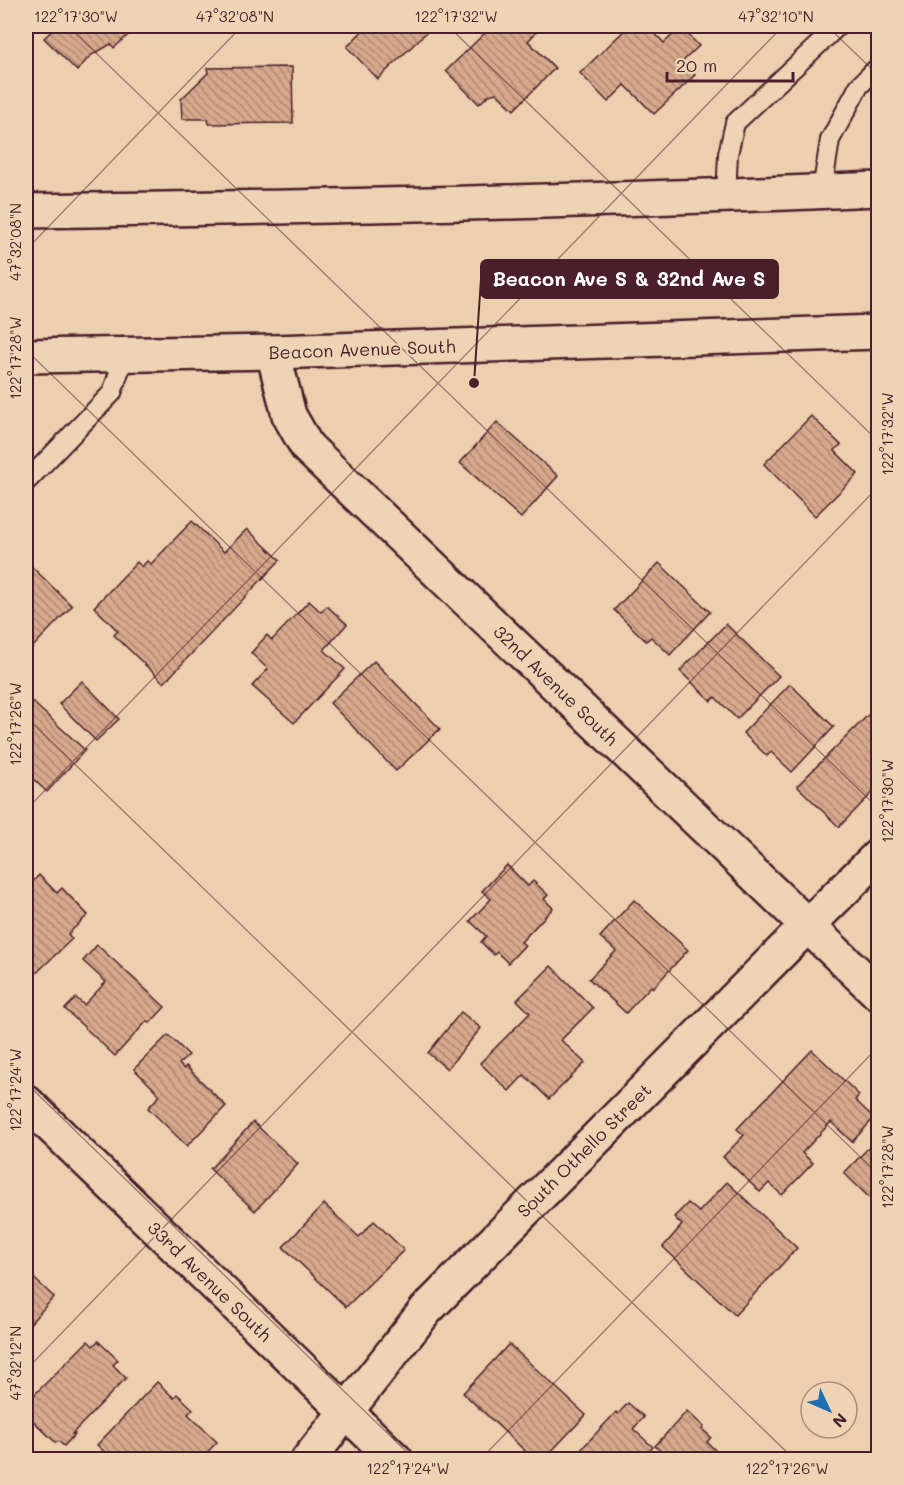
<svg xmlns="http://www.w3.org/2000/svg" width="904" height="1485" font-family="Mali,sans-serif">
<defs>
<pattern id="building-back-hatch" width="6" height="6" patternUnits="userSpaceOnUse" patternTransform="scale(1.5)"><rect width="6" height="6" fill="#d6a88c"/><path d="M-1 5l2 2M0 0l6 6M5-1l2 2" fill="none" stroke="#b08873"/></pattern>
</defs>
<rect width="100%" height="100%" fill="#ebcfaf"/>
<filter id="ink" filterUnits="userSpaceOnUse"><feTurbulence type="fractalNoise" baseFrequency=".0167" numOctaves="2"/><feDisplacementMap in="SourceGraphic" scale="12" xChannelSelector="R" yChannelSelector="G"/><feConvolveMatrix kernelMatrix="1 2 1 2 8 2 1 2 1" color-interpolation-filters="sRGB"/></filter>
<g filter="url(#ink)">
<g fill="url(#building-back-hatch)" stroke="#4a1f2b" stroke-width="1.5">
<polygon points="57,26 138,26 114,48 111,44 90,56 77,71 44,38"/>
<polygon points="361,26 433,26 378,79 347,47 364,29"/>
<polygon points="492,26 535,26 539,29 528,41 555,68 514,110 496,93 489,95 479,104 446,71"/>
<polygon points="629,26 648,26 664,43 681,27 699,46 682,62 695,75 654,114 625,85 608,102 580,73"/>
<polygon points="292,67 293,123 209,124 208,119 182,119 181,99 208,73 207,68"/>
<polygon points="811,416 841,445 834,450 858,474 815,516 764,464"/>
<polygon points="497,422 558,476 521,518 460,463"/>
<polygon points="192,521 224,552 247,529 280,560 164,683 114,635 118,631 94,607 137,562 142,567 147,561 151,564"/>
<polygon points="26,561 72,606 26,654"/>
<polygon points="659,563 710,612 670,655 651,637 646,641 614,610"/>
<polygon points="309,601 321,612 327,606 347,624 324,650 345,669 294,723 252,686 268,669 251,653 267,635 272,640"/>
<polygon points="726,624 779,676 737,719 715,697 711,701 680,671"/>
<polygon points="374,661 440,729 396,771 330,703"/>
<polygon points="82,681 119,719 96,741 59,704"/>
<polygon points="790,684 834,727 792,772 771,752 767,756 743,733"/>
<polygon points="26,696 85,750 47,792 26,772"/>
<polygon points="870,713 875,718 878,714 878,787 839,827 797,786"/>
<polygon points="507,865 528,886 533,881 548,895 544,899 553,908 521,942 525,945 508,963 497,952 494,955 481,942 486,936 470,921 491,899 482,891"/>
<polygon points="39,875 57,893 62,888 88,915 68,934 72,939 29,980 26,977 26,888"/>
<polygon points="634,900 688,950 653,988 651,986 626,1013 589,979 616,951 600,937"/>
<polygon points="97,945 165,1007 150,1023 147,1021 115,1056 65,1009 76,998 84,1005 106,982 83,961"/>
<polygon points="551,966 593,1008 561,1040 585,1063 549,1099 524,1075 509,1091 480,1063 530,1013 517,1000"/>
<polygon points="461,1012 481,1028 447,1069 428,1053"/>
<polygon points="168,1035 189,1055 179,1064 184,1069 186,1066 226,1106 187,1146 148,1108 160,1095 134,1069"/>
<polygon points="812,1050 859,1095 855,1100 874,1118 852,1142 831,1122 802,1153 813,1163 782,1195 769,1183 760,1192 723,1157 744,1135 737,1129"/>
<polygon points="253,1122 298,1164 255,1211 210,1169"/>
<polygon points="878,1138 878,1206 844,1173"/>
<polygon points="727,1182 797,1248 735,1315 663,1247 682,1225 674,1217 688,1203 699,1212"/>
<polygon points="324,1204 359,1237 374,1221 404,1250 346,1307 283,1247"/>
<polygon points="26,1271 54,1297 26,1328"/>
<polygon points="88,1341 93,1346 98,1341 118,1360 113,1365 126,1378 72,1434 75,1434 64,1446 58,1441 56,1443 26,1414 26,1403"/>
<polygon points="509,1344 586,1415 543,1460 535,1460 463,1393"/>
<polygon points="157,1382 174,1398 177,1394 193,1409 188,1414 217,1442 200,1460 113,1460 97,1445"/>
<polygon points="628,1403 644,1417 633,1429 653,1447 641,1460 571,1460 616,1412 618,1414"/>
<polygon points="687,1411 704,1427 702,1429 711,1437 707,1442 716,1451 709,1460 687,1460 682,1455 678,1460 670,1460 655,1446"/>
<polygon points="725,1452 734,1460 718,1460"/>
</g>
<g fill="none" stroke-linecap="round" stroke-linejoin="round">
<g stroke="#4a1f2b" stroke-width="22">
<g id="service">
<polyline points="822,191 830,140 859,86 878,67"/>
<polyline points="726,196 728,154 735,123 838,26"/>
<polyline points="26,482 112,393 125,354"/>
</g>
</g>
<g stroke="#4a1f2b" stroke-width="38">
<g id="minor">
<polyline points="273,352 289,415 307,447 878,993"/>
<polyline points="26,1102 396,1460"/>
<polyline points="308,1460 426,1310 807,926 878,856"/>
</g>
</g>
<g stroke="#4a1f2b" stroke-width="38">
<g id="secondary">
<path d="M26 211C310 207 594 202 878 189"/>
<polyline points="26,356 273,352 878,332"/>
</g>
</g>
<use href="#service" stroke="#ecd4b4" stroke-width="18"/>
<use href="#minor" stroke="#ecd4b4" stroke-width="33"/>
<use href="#secondary" stroke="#ecd4b4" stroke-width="33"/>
</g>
</g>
<path fill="none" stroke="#4a1f2b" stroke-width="1.5" stroke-opacity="0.45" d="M68 26 878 808M448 26 878 441M827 26 878 75M26 250 242 26M26 350 878 1174M26 717 795 1460M26 810 783 26M26 1083 415 1460M26 1370 878 487M26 1449 36 1460M480 1460 878 1047"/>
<g text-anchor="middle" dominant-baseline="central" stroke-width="4.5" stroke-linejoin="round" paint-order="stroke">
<g font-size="18" fill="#4a1f2b" stroke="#ecd4b4">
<text transform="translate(362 349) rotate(-2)">Beacon Avenue South</text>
<text transform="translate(556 685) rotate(44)">32nd Avenue South</text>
<text transform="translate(584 1150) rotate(-45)">South Othello Street</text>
<text transform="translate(210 1281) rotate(44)">33rd Avenue South</text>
</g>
</g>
<path fill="none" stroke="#4a1f2b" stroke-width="2" d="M474 383L481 279"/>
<circle fill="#4a1f2b" stroke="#ecd4b4" stroke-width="2" cx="474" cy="383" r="6"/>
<rect fill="#4a1f2b" stroke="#4a1f2b" stroke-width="2" x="481" y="260" width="297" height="38" rx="6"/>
<g font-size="20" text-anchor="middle" font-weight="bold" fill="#fff">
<text x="629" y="286">Beacon Ave S &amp; 32nd Ave S</text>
</g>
<rect width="904" height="1485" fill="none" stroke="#ecd4b4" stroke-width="66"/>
<g transform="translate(829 1410) rotate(134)"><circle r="28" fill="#ecd4b4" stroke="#ab8c7d" stroke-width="1.5"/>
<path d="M0-4.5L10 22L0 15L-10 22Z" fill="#1f6fb2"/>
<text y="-9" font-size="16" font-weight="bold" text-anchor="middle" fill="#4a1f2b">N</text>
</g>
<path d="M667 72v9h126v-9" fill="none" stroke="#4a1f2b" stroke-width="3"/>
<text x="676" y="72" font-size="18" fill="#4a1f2b" stroke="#ecd4b4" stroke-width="4.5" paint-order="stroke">20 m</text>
<rect x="33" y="33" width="838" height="1419" fill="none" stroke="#4a1f2b" stroke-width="2"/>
<g font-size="15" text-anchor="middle" fill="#4a1f2b">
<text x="76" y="22">122°17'30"W</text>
<text x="235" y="22">47°32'08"N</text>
<text x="456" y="22">122°17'32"W</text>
<text x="776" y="22">47°32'10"N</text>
<text transform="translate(16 242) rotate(-90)" y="5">47°32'08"N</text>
<text transform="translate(16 358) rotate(-90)" y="5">122°17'28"W</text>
<text transform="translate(888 434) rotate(-90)" y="5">122°17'32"W</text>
<text transform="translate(16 724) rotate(-90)" y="5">122°17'26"W</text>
<text transform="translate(888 801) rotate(-90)" y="5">122°17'30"W</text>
<text transform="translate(16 1090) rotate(-90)" y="5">122°17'24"W</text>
<text transform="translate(888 1167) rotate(-90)" y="5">122°17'28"W</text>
<text transform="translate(16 1363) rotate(-90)" y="5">47°32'12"N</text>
<text x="408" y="1474">122°17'24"W</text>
<text x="787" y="1474">122°17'26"W</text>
</g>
</svg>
